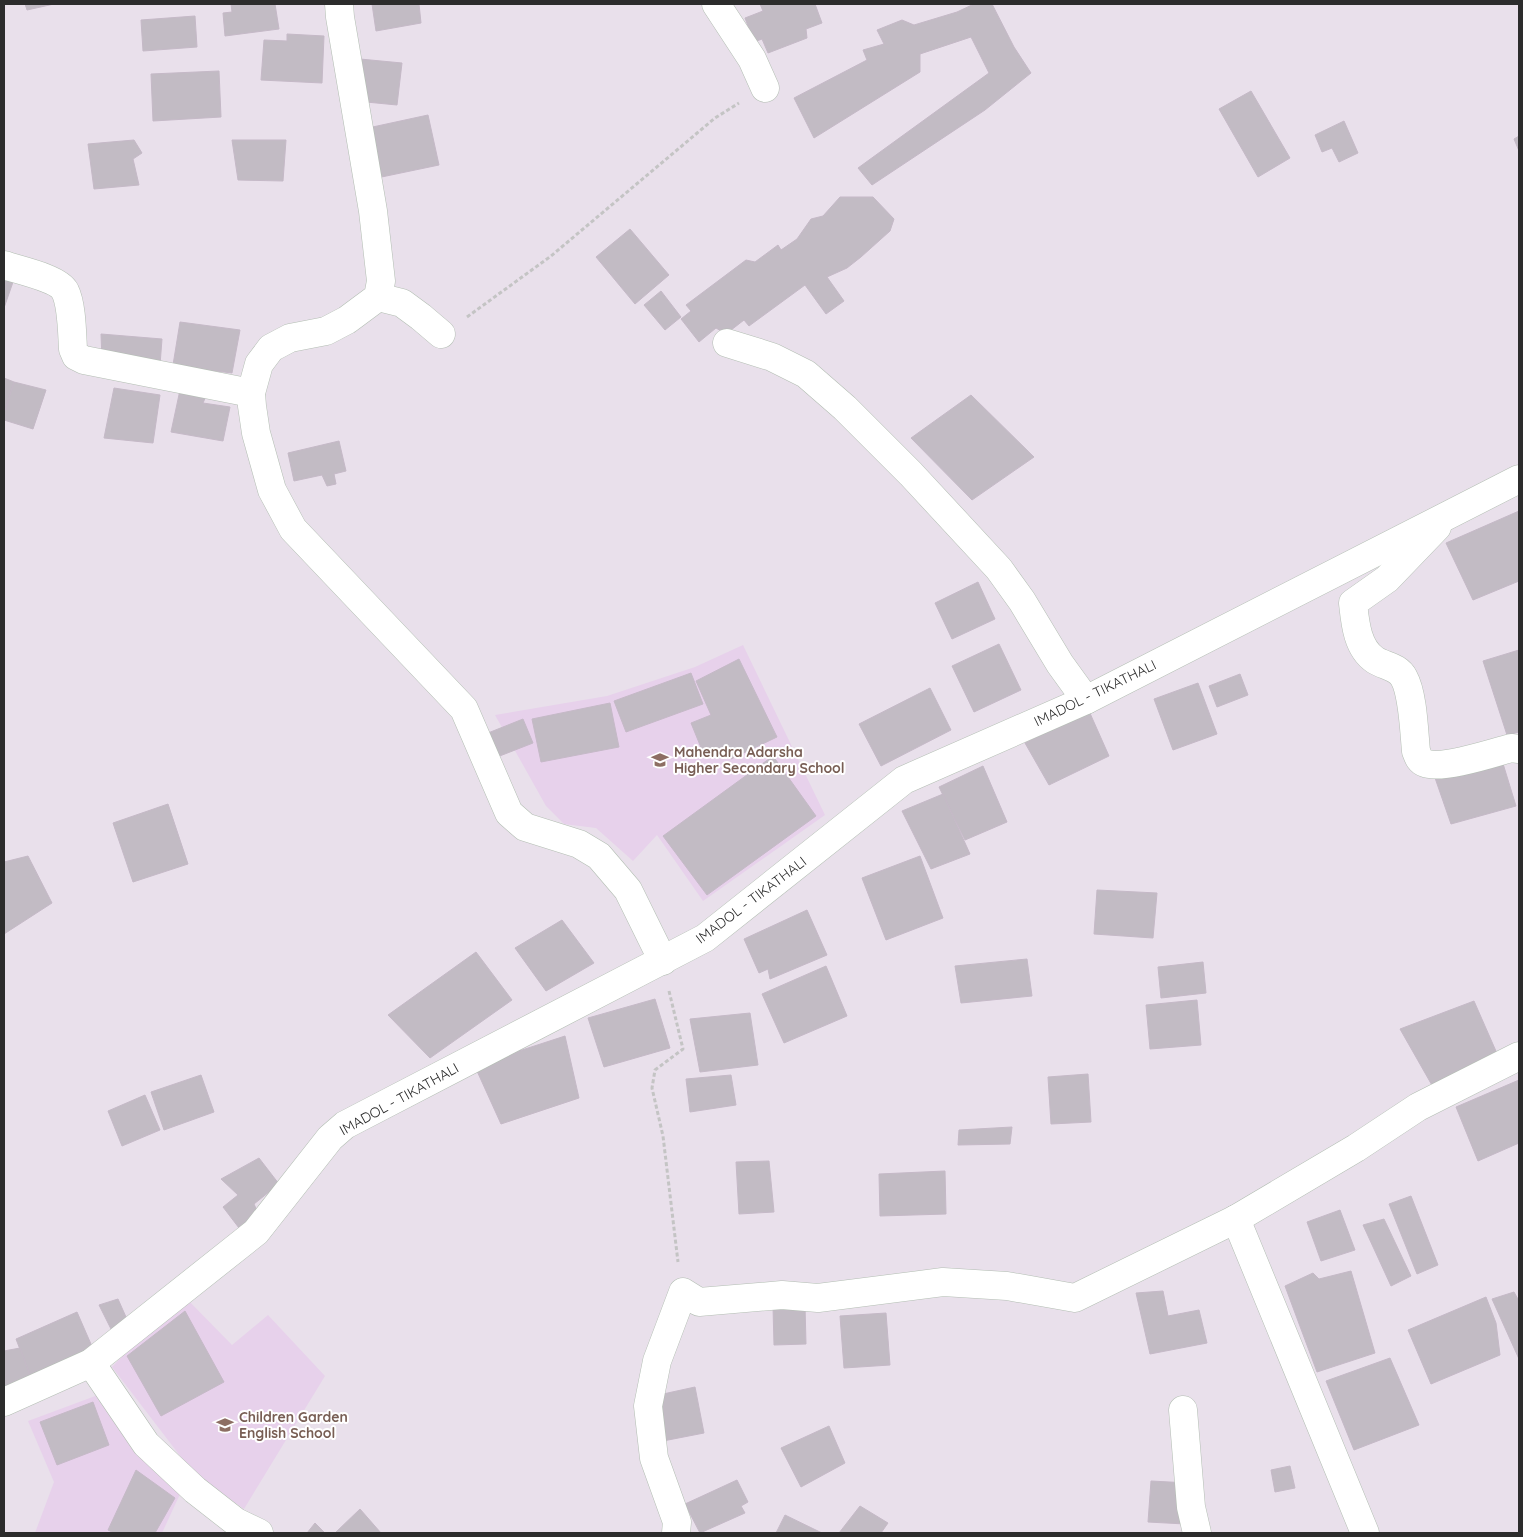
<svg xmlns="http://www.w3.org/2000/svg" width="1523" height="1537" font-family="Quicksand,sans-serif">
<rect width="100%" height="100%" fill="#e9e0eb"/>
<g fill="#e7d1eb">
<polygon points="743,645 825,815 703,901 657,835 633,861 596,828 564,824 546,806 495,715 607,696 695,667"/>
<polygon points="182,1294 232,1345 268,1315 325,1376 244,1509 194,1474 112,1367"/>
<polygon points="98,1395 180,1494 162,1533 35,1533 54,1482 28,1421"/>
</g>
<g fill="#c2bbc4" stroke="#c5b9c7">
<polygon points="25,4 54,4 27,10"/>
<polygon points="231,4 275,4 279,29 225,36 223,13 232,12"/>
<polygon points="372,4 419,4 421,23 376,31"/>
<polygon points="760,4 815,4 822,23 806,29 807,38 768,53 762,39 754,42 745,18 763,11"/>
<polygon points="974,4 992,4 1014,47 1031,73 985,110 872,185 858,168 989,73 971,37 920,54 920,72 814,138 794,98 867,60 863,50 884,44 877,30 902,20 914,25 957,12"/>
<polygon points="195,16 197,47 143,51 141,20"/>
<polygon points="287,34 324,36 322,83 261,80 264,40 287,41"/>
<polygon points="360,59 402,63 397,105 356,101"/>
<polygon points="219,71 221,117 153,121 151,74"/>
<polygon points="1251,91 1290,158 1258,177 1219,109"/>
<polygon points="428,115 439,165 372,179 368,128"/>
<polygon points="1344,121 1358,153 1339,162 1332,148 1322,152 1315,135"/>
<polygon points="1519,136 1519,151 1514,139"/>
<polygon points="134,140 142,153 133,159 139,185 94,189 88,144"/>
<polygon points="232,140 286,140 283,181 238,180"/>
<polygon points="840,197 873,197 894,219 890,231 861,257 847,268 827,277 844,301 826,314 805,285 749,326 744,320 726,334 716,328 699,342 681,319 691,311 686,305 746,260 755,262 778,245 781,250 797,239 811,219 823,216"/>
<polygon points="630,229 669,275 635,304 596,257"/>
<polygon points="4,279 13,282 4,308"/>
<polygon points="661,291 681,317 665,330 644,305"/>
<polygon points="180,322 240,330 232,373 216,371 215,376 193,373 192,367 173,365"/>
<polygon points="101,334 162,339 160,365 102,361"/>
<polygon points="4,378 14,382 4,414"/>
<polygon points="14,382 46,390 33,429 4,420 4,414"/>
<polygon points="114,388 160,395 153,443 104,438"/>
<polygon points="180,390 206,396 203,403 230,407 223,441 171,432"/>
<polygon points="971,395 1034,457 972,500 911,438"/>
<polygon points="339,441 346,471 334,474 336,484 327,486 322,475 294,481 288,453"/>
<polygon points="1519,511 1519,581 1473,600 1446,543"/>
<polygon points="978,582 995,619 952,639 935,603"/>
<polygon points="999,644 1021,690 974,712 952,666"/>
<polygon points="1519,650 1519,732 1507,735 1483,661"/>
<polygon points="739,659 777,737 731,759 725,746 704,755 691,723 711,715 696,681"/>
<polygon points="691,673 703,704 626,732 614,701"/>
<polygon points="1240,674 1248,695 1217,707 1209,686"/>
<polygon points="1198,683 1217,734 1173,750 1154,699"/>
<polygon points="930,688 951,730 881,766 859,724"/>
<polygon points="610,703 619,747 541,762 532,719"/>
<polygon points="1089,711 1109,756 1049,785 1025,743"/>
<polygon points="523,719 533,743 492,759 483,735"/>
<polygon points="773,756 816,816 707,895 663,836"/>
<polygon points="1501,757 1516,806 1451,824 1434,775"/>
<polygon points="983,766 1007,822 965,840 939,787"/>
<polygon points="943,794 970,854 931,869 902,811"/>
<polygon points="168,804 188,864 133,882 113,823"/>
<polygon points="28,856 52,903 4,934 4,862"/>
<polygon points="920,856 943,918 886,940 862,878"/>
<polygon points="1097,890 1157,893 1153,938 1094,934"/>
<polygon points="807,910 827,955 770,979 768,969 759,973 744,939"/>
<polygon points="562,920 594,963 546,991 515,948"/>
<polygon points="476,952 512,1000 430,1058 388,1015"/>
<polygon points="1027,959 1032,996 961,1003 955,966"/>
<polygon points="1203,962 1206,993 1161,998 1158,967"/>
<polygon points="826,966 847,1016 784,1043 762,994"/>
<polygon points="655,999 670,1048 604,1067 588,1018"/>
<polygon points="1197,1000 1201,1045 1150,1049 1146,1005"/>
<polygon points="1474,1001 1499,1058 1433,1087 1400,1029"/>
<polygon points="750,1013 758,1065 700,1072 690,1019"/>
<polygon points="565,1036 579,1098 501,1124 477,1071 519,1051"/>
<polygon points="1088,1074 1091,1122 1051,1124 1048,1077"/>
<polygon points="201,1075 214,1112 164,1130 151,1092"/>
<polygon points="731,1075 736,1105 690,1112 686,1079"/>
<polygon points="1519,1080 1519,1143 1478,1161 1456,1107"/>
<polygon points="145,1095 160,1130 122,1146 108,1111"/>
<polygon points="1012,1127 1010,1144 958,1145 959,1130"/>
<polygon points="259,1158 279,1184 254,1204 258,1213 239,1228 223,1207 238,1195 221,1179"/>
<polygon points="769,1161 774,1212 739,1214 736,1162"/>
<polygon points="945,1171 946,1214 880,1216 879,1174"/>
<polygon points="1411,1196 1438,1265 1417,1274 1389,1204"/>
<polygon points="1340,1210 1355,1250 1321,1261 1307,1222"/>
<polygon points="1384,1219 1411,1276 1391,1286 1363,1225"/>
<polygon points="1351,1271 1375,1353 1317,1372 1285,1286 1313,1273 1319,1279"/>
<polygon points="1163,1291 1168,1316 1199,1310 1207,1343 1150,1354 1136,1293"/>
<polygon points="1514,1292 1519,1301 1519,1359 1492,1299"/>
<polygon points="1486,1297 1496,1323 1500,1355 1431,1384 1408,1330"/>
<polygon points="118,1299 130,1326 114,1335 99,1305"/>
<polygon points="805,1306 806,1344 774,1345 773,1307"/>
<polygon points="185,1311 224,1382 161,1416 127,1356"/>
<polygon points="77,1312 94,1351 33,1383 16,1339"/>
<polygon points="886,1313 890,1365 844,1368 840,1316"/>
<polygon points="20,1348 33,1383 4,1389 4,1351"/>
<polygon points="1390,1358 1419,1425 1354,1450 1326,1381"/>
<polygon points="695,1387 704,1433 663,1441 654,1396"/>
<polygon points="93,1402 109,1445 57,1465 40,1422"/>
<polygon points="829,1426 845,1463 801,1487 781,1448"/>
<polygon points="1290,1466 1295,1488 1275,1492 1271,1470"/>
<polygon points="136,1470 175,1498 155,1533 114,1533 108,1530"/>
<polygon points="737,1480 748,1502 741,1506 745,1513 700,1533 685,1504"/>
<polygon points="1151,1481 1188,1483 1185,1524 1148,1522"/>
<polygon points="860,1506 888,1523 881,1533 839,1533"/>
<polygon points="360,1509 381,1533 335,1533"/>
<polygon points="785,1515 822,1533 776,1533"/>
<polygon points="315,1523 325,1533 307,1533"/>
</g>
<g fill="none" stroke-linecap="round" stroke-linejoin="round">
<g stroke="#b3beb3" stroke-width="29">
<g id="minor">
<polyline points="339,4 340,17 373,211 381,281 378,297 347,320 326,331 290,338 271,348 259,364 251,393 252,406 256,433 272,490 293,529 464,709 509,813 525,827 579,844 599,856 628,890 663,961"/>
<polyline points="716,4 752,59 765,88"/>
<path d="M4 265C18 270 58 278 65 291 72 305 72 333 73 349L76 356 84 360 251 393"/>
<polyline points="378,297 402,303 421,317 441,334"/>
<polyline points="727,343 772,357 806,374 845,408 911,474 999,569 1022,601 1060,664 1086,700"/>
<path d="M1437 527 1387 579 1353 603C1355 622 1357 648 1375 660 1384 666 1398 666 1404 678 1413 694 1414 731 1416 751 1418 756 1419 761 1425 763 1441 770 1493 753 1511 748L1519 749"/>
<polyline points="1236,1219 1365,1533"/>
<polyline points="91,1363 146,1444 195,1490 236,1522 259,1533"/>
<polyline points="4,1402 91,1363 256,1232 330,1138 345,1125 705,938 904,780 1086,700 1519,479"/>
<polyline points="1183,1410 1191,1507 1197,1533"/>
<polyline points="676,1533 677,1522 654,1458 648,1406 657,1361 683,1292 699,1302 782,1295 818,1298 943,1282 1007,1286 1075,1298 1236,1219 1356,1148 1418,1107 1519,1056"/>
</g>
</g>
<g stroke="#c4c4c4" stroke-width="3" stroke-dasharray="4 2.5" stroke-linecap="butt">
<polyline points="467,317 551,256 715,118 739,103"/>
<polyline points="669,991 683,1049 655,1070 652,1088 663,1136 678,1262"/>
</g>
<use href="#minor" stroke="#fff" stroke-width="28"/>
</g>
<defs>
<g id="school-bare" transform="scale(1.35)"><path d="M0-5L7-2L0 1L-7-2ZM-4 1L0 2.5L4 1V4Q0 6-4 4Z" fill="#8d6e63" stroke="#fff" stroke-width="2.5" paint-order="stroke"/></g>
</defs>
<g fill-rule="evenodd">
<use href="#school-bare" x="660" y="760"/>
<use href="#school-bare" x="225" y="1425"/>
</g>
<g text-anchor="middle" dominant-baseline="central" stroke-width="4" stroke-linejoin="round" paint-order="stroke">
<g font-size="14" fill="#2c2c2c" stroke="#fff">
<text transform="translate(1095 693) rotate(-26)">IMADOL - TIKATHALI</text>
<text transform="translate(751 900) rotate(-37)">IMADOL - TIKATHALI</text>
<text transform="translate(399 1099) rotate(-29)">IMADOL - TIKATHALI</text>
</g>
<g font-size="14" font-weight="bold" fill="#785e54" stroke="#fff" text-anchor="start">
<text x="674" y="752">Mahendra Adarsha<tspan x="674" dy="16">Higher Secondary School</tspan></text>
<text x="239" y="1417">Children Garden<tspan x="239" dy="16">English School</tspan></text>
</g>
</g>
<rect width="1523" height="1537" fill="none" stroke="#2c2c2c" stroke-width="10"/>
</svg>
